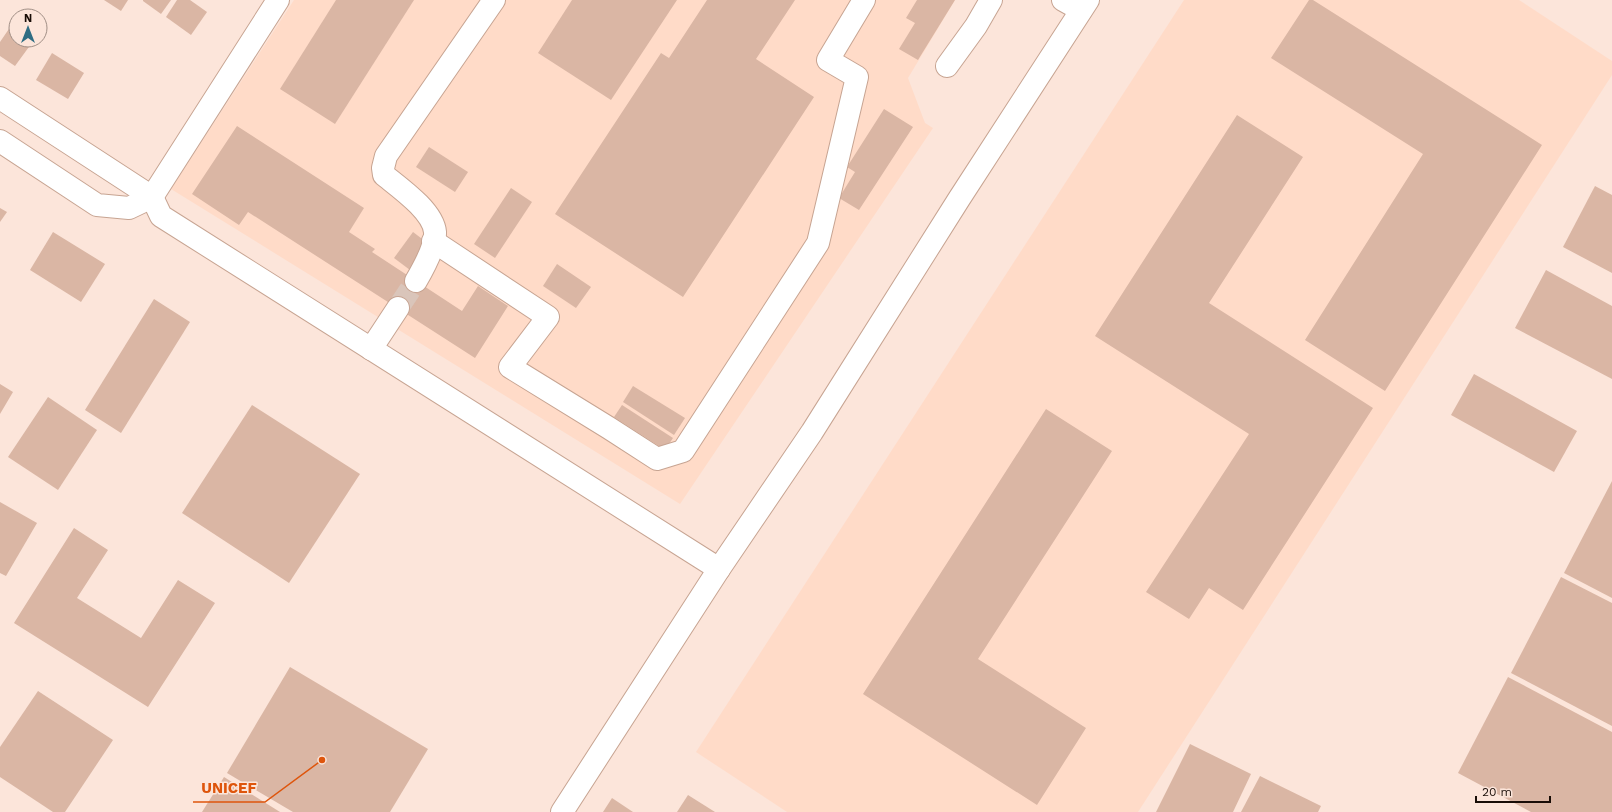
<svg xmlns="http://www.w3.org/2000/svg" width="1612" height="812" font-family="'Work Sans',sans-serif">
<rect width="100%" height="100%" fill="#fce5da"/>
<g fill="#ffdbc8">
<polygon points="294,0 955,0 908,78 925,123 933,128 680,504 171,189"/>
<polygon points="1184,0 1519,0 1612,61 1612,75 1138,812 787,812 696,752"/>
</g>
<g fill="#dab6a4">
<polygon points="104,0 128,0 121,11"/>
<polygon points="143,0 171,0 161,14 143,1"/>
<polygon points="177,0 190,0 207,12 191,35 166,17"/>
<polygon points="336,0 414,0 335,124 280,89"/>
<polygon points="572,0 677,0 611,100 538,53"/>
<polygon points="707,0 795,0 756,59 814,97 683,297 555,214 661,53 669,58"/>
<polygon points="917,0 955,0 918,60 899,49 915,23 906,18"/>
<polygon points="1309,0 1313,0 1542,145 1385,391 1305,340 1423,154 1271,58"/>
<polygon points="15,20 16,21 16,40 34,40 15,66 0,56 0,42"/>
<polygon points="52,53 84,73 68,99 36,80"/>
<polygon points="884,109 913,127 859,210 839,198 855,172 847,167"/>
<polygon points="1237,115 1303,157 1209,303 1373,408 1243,610 1209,588 1189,619 1146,592 1249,434 1095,336"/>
<polygon points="237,126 364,208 349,232 375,249 372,252 462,311 478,286 508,306 475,358 248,212 239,225 192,194"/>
<polygon points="429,147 468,172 455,192 416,167"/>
<polygon points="1595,186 1612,195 1612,273 1563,247"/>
<polygon points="511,188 532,202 495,258 474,244"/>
<polygon points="0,208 7,212 0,222"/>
<polygon points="53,232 105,264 81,302 30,270"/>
<polygon points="413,232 430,245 410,270 394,258"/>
<polygon points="557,264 591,287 576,308 543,286"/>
<polygon points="1546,270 1612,306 1612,379 1515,328"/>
<polygon points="154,299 190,322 121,433 85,410"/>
<polygon points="1474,374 1577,431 1554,472 1451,415"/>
<polygon points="0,384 13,392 0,414"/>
<polygon points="633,386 685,418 674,435 623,402"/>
<polygon points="48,397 97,430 58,490 8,457"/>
<polygon points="252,405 360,474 289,583 182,513"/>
<polygon points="622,405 673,438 665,450 614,417"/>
<polygon points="1046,409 1112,451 978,659 1086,728 1037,805 863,694"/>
<polygon points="1612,481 1612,598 1564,573"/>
<polygon points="0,502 37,523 6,576 0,573"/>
<polygon points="74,528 108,550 77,598 141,638 178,580 215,603 148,707 14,623"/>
<polygon points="1561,577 1612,603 1612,726 1511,673"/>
<polygon points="290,667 428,749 390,812 293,812 227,773"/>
<polygon points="1508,677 1612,732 1612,812 1531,812 1458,773"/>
<polygon points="38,691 113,740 65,812 53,812 0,777 0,747"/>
<polygon points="1190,744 1251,774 1233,812 1156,812"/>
<polygon points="1260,776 1321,806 1318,812 1241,812"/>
<polygon points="224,777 280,812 202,812"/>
<polygon points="688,795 715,812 677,812"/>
<polygon points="612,798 633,812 603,812"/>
</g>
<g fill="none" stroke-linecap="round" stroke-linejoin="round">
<polyline stroke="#dac5ba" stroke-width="22" stroke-dasharray="22 11" stroke-linecap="butt" points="398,308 416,281"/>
<g stroke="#c7a492" stroke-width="24">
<g id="minor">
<polyline points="1063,0 1081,10"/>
<polyline points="947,66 976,26 991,0"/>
<polyline points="0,98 152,197 161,216 719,569"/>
<polyline points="0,141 97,205 129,208 152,197 278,0"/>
<polyline points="433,241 548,317 510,367 609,428 657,459 683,451 818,243 857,77 828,60 864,0"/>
<path d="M416 281C423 269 436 246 435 232 433 211 400 188 384 175L383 168 386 156 494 0"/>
<polyline points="371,349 398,308"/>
<polyline points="562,812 719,569 812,432 959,199 1088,0"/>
</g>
</g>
<use href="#minor" stroke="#fff" stroke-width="22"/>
</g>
<path fill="none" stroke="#de550c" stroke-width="1.5" d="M322 760L265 802H193"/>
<circle fill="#de550c" stroke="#fce5da" stroke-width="1.5" cx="322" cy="760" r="4"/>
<g font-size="15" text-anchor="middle" font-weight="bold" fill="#de550c" stroke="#fce5da" stroke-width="3" stroke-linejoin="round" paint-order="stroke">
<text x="229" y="793">UNICEF</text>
</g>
<g transform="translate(28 28)"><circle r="19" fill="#fce5da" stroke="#a18f86"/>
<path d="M0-3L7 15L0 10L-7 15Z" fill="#2f6d83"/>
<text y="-6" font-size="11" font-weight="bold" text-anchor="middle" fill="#190d07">N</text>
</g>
<path d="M1476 796v6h74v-6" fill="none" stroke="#190d07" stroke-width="2"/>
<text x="1482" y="796" font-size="12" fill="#190d07" stroke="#fce5da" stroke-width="3" paint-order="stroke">20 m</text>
</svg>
